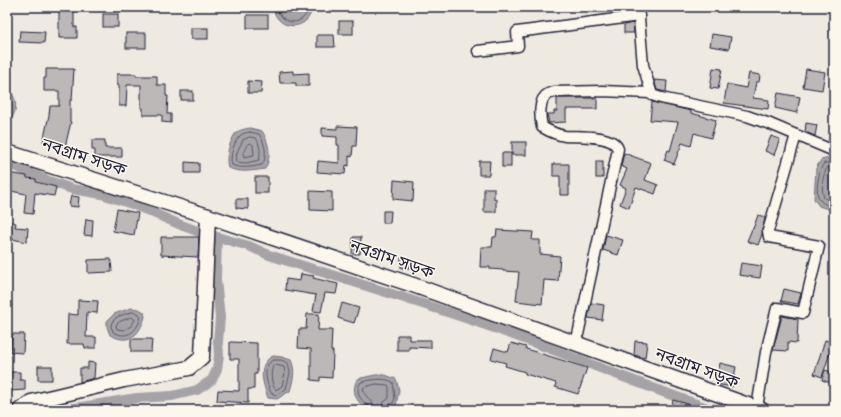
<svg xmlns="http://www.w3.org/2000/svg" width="841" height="417" font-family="Caveat,'Noto Sans Bengali',sans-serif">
<rect width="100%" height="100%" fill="#eeeae2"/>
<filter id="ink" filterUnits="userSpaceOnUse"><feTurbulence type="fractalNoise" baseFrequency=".025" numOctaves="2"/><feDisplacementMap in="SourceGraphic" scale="8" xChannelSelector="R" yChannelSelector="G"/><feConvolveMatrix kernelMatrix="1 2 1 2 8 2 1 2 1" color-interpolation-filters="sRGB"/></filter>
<g filter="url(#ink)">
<g fill="#a6a3a7" stroke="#716f7c">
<path d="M273 7H312C310 32 276 32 273 7Z"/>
<path d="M7 88C19 98 18 114 7 123Z"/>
<path d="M250 128 262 131C269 142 272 157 265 169 251 171 241 173 228 168 225 158 229 143 235 134 238 130 245 129 250 128Z"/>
<polygon points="829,158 834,159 834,211 819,206 814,199 816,168 821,160"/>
<path d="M131 308 139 309 144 312 145 317C139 336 129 345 110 335L107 327V321L114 314Z"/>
<path d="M273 356 282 357 291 360C296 371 293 380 290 391L277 399 268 398C263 384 256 364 273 356Z"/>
<path d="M375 375H385L396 379 399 390 396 406C382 412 366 414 357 399 353 392 354 386 357 379Z"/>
</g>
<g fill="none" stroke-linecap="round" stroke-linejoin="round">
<g stroke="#575666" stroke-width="1">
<path d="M277 7C281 27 305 27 309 7"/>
<path d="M250 132 259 134C265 142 268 157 262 165 251 167 242 169 232 165 229 158 234 140 241 135 243 133 247 133 250 132Z"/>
<path d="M250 137 256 138C260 144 261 153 259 160L246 163 237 162C234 154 240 147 243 140Z"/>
<polygon points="250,143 253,145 254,155 244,157 243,153 247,145"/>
<path d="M834 163H824C819 170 814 193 820 200 823 204 829 206 834 207"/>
<path d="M834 168 828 167C822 174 821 190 824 198L834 202"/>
<path d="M132 312 138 313 141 317C137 331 128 340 113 332L111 326 112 322 117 317Z"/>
<polygon points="132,317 135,320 131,326 124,330 117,329 116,325 119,322"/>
<path d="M273 360H281L288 363 290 373 286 389 276 395 271 393C267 384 261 366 273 360Z"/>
<path d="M275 365 284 367 285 373 282 386 276 390C271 385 270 373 273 366Z"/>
<path d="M370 410 369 406C361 401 354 392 361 382 371 380 384 377 393 382L395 398 393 403 387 406 386 410"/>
<path d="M375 410C374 399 365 400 363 388L364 387 376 384 388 385 389 387V398L383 403 381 410"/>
</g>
<g stroke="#a6a3a7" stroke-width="10">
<path d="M7 163 49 181 72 189 102 194 132 204 181 225 208 235 217 237 249 246 269 255C340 278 410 299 480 323 558 350 635 383 713 410"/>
<polyline points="63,410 137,398 172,396 197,390 212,380 217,369 219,355 218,342 220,317 216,280 217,237"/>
</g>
</g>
<g fill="#bcb8b8" stroke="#22223b">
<polygon points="59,7 74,7 74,27 77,27 77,38 59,38"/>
<rect x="103" y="14" width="15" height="13"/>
<rect x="247" y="15" width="21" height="13"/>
<rect x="339" y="21" width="14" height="13"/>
<polygon points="633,23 634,33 624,33 624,25"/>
<rect x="191" y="28" width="17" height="11"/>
<polygon points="20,31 45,32 44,43 19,42"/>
<rect x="126" y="33" width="20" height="15"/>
<polygon points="712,34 731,37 729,49 710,46"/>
<polygon points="317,35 334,35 335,47 317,47"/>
<polygon points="713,68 722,69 718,89 710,88"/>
<polygon points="46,69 74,69 72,100 70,100 70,122 71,122 65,147 43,142 49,115 50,106 59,106 59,91 44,91 44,78 46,78"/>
<polygon points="806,69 825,72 822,90 803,87"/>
<polygon points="293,71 293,74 309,73 309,86 296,86 296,83 280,83 279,72"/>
<polygon points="749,73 760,75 759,82 756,82 753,98 769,100 768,109 724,103 727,84 746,88"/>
<polygon points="117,74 136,74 136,76 157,76 157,85 166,85 166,96 168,96 167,114 171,114 171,123 162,122 162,115 143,115 143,108 141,108 141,85 127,85 126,106 119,106 119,85 117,85"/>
<polygon points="654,80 667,81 666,92 657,90"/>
<polygon points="248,81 262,82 261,93 248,93"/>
<rect x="181" y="91" width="12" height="9"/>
<polygon points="778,93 800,97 797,113 775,108"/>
<polygon points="557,98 597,98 597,109 566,109 566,122 549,123 547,114 554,114 554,111 557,111"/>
<polygon points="652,102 691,111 691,113 716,120 711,138 694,133 691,146 682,143 674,164 664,160 668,150 670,151 678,122 650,120"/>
<polygon points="806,123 817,125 815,136 805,132"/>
<polygon points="337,126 357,127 356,146 353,146 352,157 349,156 349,166 346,165 345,174 317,172 318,161 339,163 339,145 337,145 337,137 322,136 322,128 337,129"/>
<polygon points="771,136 780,139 774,155 765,151"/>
<polygon points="92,140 105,140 105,148 122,148 122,157 95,157 95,150 92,150"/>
<rect x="512" y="142" width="14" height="13"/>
<rect x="502" y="153" width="9" height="14"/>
<polygon points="624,153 651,163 645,180 658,185 655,194 636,187 629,208 620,204 626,188 620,185 627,169 621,166"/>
<polygon points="479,161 490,161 489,175 479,175"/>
<rect x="596" y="161" width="7" height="17"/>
<polygon points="185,162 199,163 199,173 185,173"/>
<polygon points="553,164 569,164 569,195 560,195 560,176 553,176"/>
<polygon points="7,173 27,176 27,178 36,179 36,182 56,187 54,196 35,193 33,214 24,213 26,194 11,191 12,189 7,188"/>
<rect x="255" y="177" width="13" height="16"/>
<polygon points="394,180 414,182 413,201 393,199"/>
<polygon points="484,188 494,188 494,199 496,199 496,212 484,212"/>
<polygon points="310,191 332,192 332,211 310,210"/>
<polygon points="71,196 79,197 78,207 69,206"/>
<polygon points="236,199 248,199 248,209 236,208"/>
<polygon points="117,209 138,213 134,235 113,231"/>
<polygon points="383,211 391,211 390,223 383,223"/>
<polygon points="758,215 765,217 762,234 758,245 747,241 752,229 753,229"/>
<polygon points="86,219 93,220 92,236 84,235"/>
<polygon points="7,221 16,223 15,227 28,228 27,242 7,238"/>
<polygon points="497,230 533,232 532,240 540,240 540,254 560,256 558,281 544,280 542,304 516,301 519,272 503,271 503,270 490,269 490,267 480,267 481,247 492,247 493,237 496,237"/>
<polygon points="606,235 623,240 618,255 603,250"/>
<polygon points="161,237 199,237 198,257 161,255"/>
<polygon points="353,237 361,237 360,254 352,254"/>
<polygon points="401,257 410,258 410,268 401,268"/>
<polygon points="111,259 112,272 88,273 88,260"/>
<polygon points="741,263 762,266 760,278 739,275"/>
<polygon points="301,274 314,276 313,278 338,284 336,294 325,293 321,312 313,311 316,295 285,290 286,279 300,281"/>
<polygon points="784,289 801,293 798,304 781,301"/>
<polygon points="78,300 98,301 97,313 87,312 86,337 96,337 96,348 85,348 84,344 67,344 68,314 78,315"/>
<polygon points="342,303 359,308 354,323 338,318"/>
<polygon points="591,303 604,305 602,320 588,318"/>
<polygon points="307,314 319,314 318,330 332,330 331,351 333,351 332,378 320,377 320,381 311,380 311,349 298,348 299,329 306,329"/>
<polygon points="782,316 798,319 797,343 788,342 788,351 773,350"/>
<polygon points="12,334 24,334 23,353 10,352"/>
<polygon points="397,335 409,335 409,340 431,340 431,348 409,347 409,350 397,350"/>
<polygon points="131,339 152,339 151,352 131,352"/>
<polygon points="825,340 834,343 834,354 830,353 822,377 814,374"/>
<polygon points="635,341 647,342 645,358 634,355"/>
<polygon points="230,342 257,343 257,374 254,374 254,389 248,389 248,403 217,401 218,390 239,391 239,359 230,359"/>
<polygon points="511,343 526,347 526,349 587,368 578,394 555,387 556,383 525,374 525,372 505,366 506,363 491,359 494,348 508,352"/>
<polygon points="88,362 95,363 94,378 80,382 80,368 88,368"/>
<polygon points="720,363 736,367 732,387 716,384"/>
<rect x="38" y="366" width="14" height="14"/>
<polygon points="825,370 834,373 834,384 822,380"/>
<polygon points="10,372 20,372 20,380 25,380 25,390 10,391"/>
<polygon points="673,400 688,404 687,410 672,410 672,408 671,408"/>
</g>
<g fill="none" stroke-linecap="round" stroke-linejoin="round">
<g stroke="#22223b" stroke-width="13">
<g id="street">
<polyline points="638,7 643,65 652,95 661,98 747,116 770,124 834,151"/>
<polyline points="478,51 518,46 517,32 639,16"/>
<path d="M576 344 618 149C613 134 579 137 565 136 557 135 549 131 542 127 540 118 538 99 548 94 550 93 552 93 554 92L602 91 650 93"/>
<polyline points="757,408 766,352 777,308 803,313 819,246 769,237 768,231 796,135"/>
</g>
</g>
<g stroke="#22223b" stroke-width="17">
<g id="secondary">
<polyline points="7,152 208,216 413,285 762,410"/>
<polyline points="20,410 31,402 124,380 189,368 202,357 208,216"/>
</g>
</g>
<use href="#street" stroke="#fbf7ec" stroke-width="10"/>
<use href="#secondary" stroke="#fbf7ec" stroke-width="14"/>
</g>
</g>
<g text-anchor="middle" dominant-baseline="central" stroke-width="3" stroke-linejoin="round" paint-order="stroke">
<g font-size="17" fill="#22223b" stroke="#fbf7ec">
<text transform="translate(84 157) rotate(18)">নবগ্রাম সড়ক</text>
<text transform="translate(392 259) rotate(19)">নবগ্রাম সড়ক</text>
<text transform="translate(697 368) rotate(20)">নবগ্রাম সড়ক</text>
</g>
</g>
<rect width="841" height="417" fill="none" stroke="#fbf7ec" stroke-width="24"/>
<rect x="12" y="12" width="817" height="393" fill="none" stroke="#22223b" stroke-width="1.5" filter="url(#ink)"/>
</svg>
